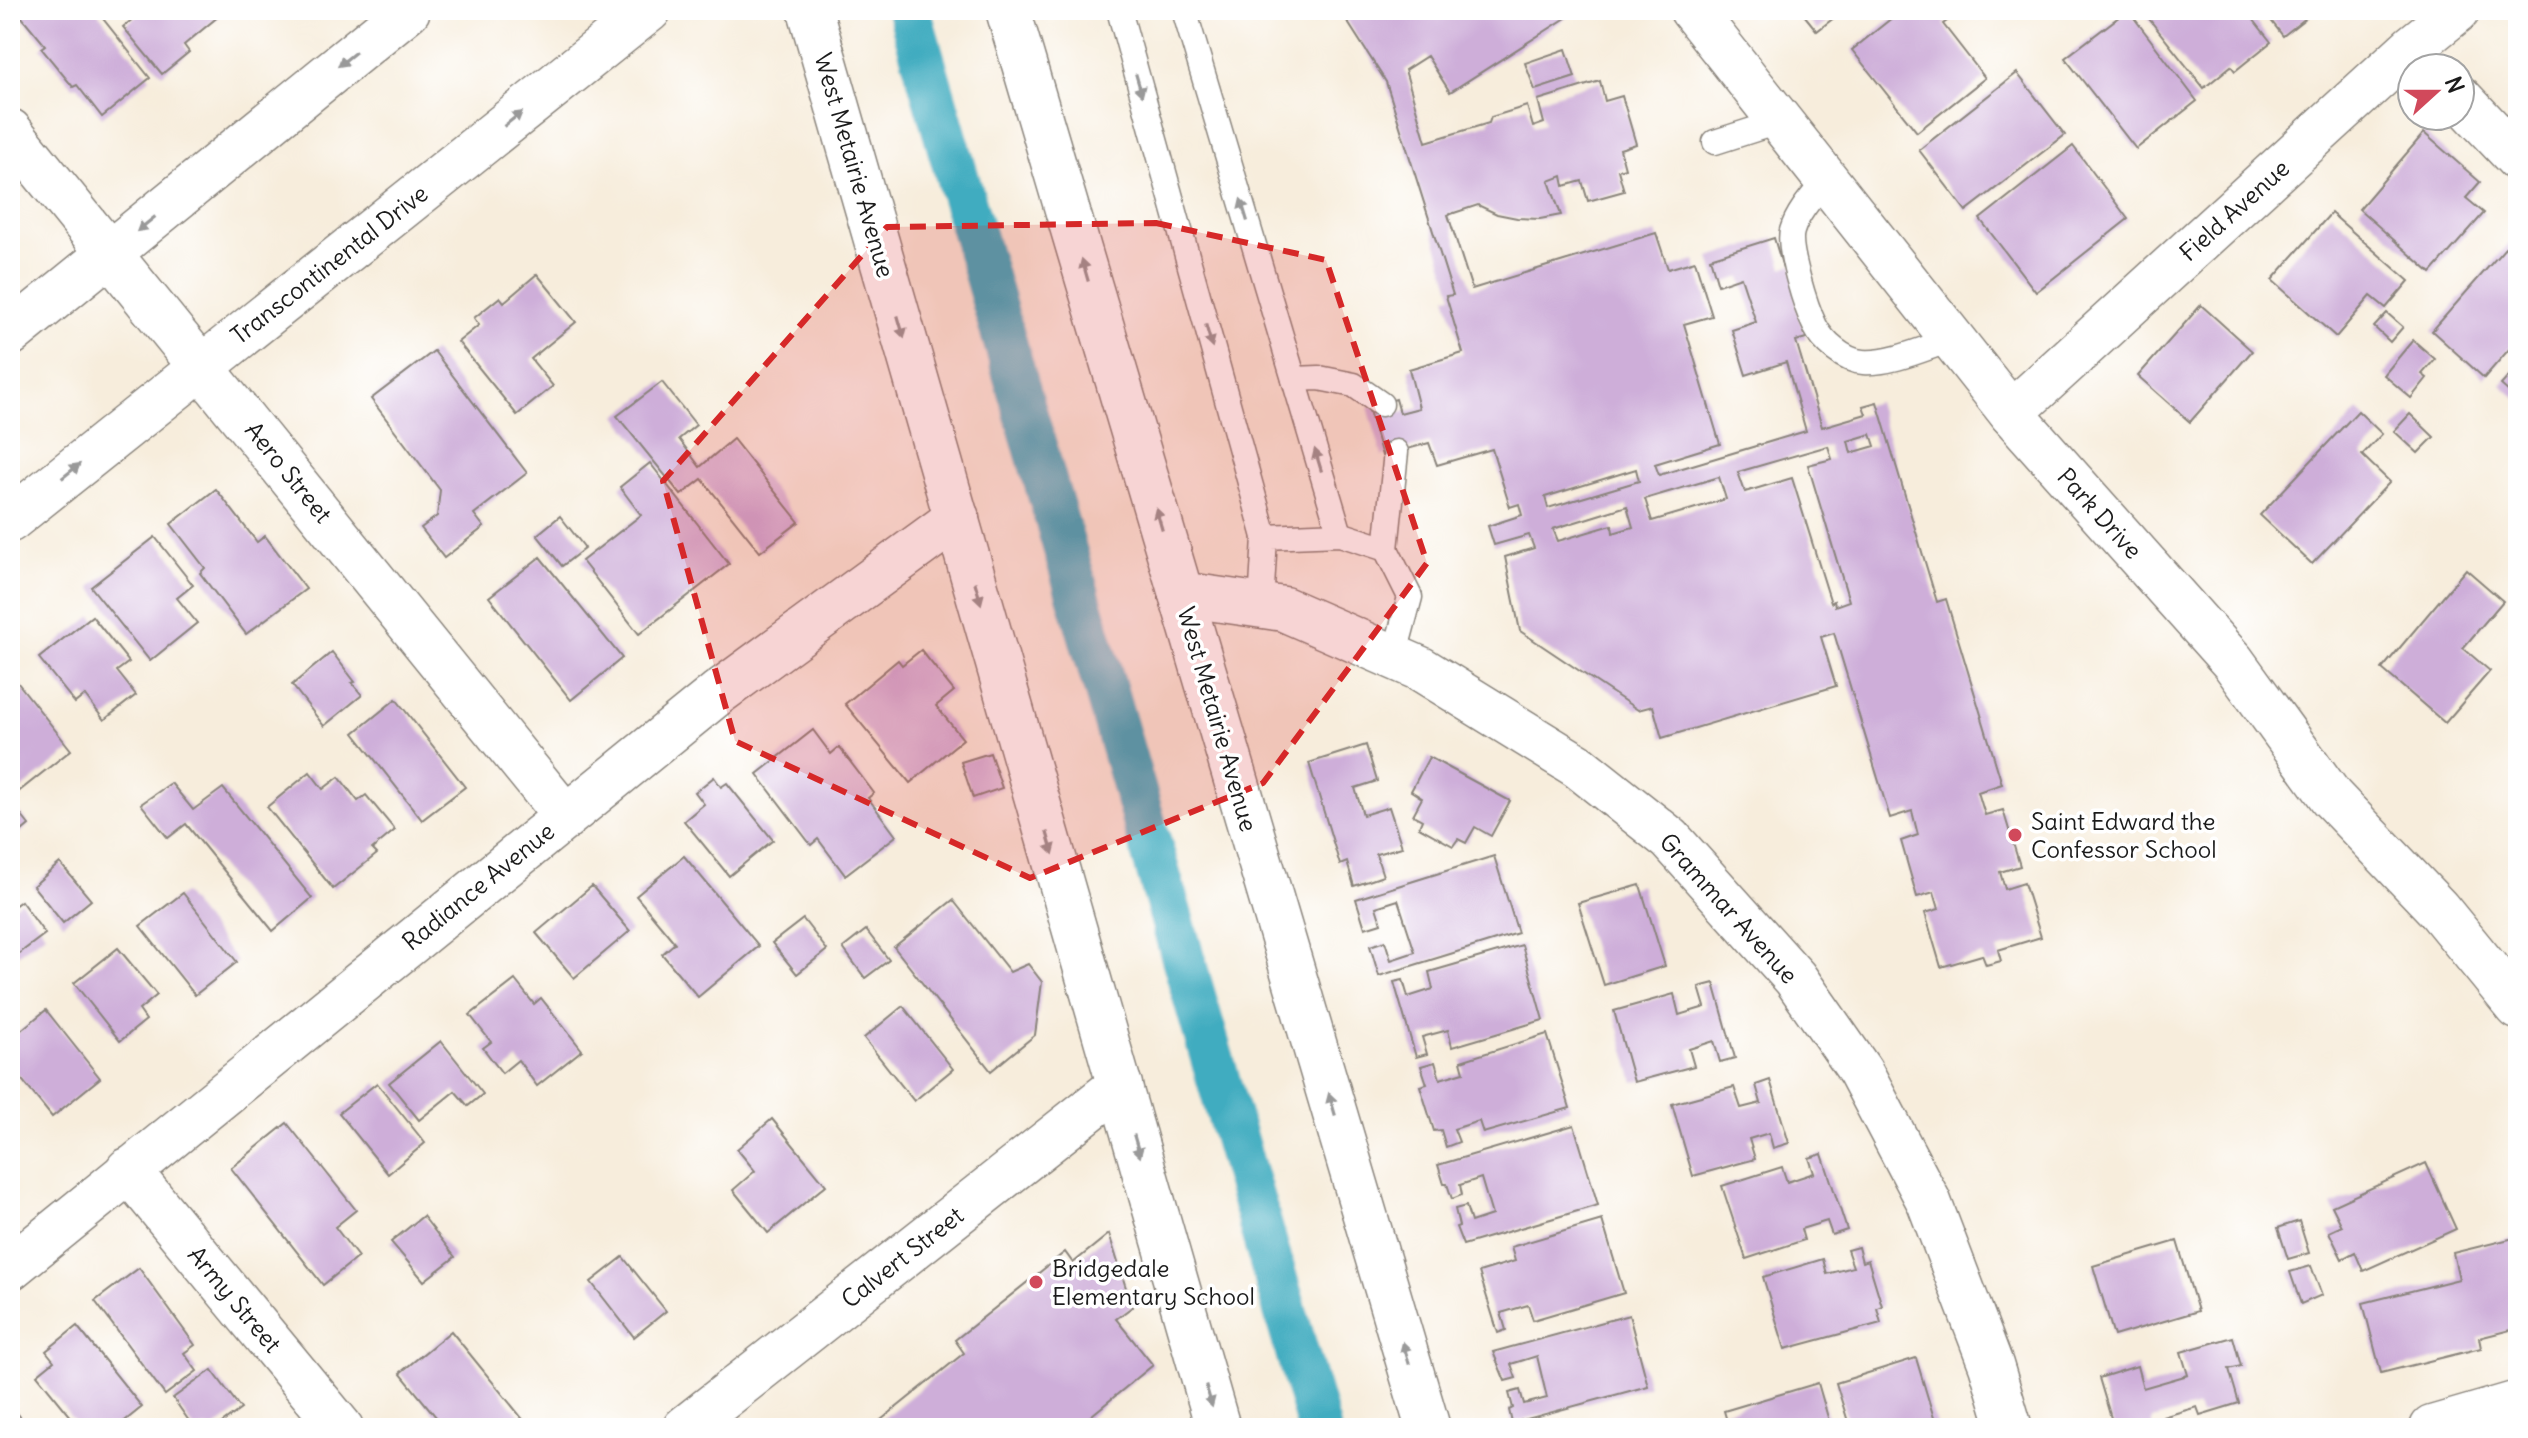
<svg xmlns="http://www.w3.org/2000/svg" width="2528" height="1438" font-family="Delius,sans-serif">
<rect width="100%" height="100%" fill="#fff"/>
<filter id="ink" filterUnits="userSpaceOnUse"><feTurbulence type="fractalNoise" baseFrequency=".0125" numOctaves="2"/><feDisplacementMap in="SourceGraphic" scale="16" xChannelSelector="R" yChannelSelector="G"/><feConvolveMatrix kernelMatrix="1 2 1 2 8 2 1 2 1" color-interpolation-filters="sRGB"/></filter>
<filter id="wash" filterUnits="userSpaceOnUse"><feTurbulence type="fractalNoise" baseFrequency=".006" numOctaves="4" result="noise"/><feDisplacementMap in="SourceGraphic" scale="32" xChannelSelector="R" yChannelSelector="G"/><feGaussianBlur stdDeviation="1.8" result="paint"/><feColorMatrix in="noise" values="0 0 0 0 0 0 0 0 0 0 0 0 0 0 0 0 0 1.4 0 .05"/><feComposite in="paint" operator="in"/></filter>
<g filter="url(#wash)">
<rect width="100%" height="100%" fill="#f7eddc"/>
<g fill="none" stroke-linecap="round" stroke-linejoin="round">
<polyline stroke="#41acc0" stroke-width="44" points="909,10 1319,1428"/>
</g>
<g id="blocks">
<g fill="#ceaed9" fill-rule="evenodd">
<polygon points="16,10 96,10 150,78 102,117 77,85 73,87 41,48 45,45"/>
<polygon points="144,10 216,10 220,15 184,45 189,52 162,74 123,27"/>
<path d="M1340 10H1565L1569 16 1450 92 1427 56 1405 70 1426 142 1489 123 1491 117 1527 106 1533 127 1544 123 1538 100 1600 81 1605 101 1622 96 1636 144 1620 149 1625 168 1618 170 1624 191 1588 201 1582 181 1564 186 1562 176 1549 181 1561 215 1540 219 1517 218 1497 214 1478 205 1448 215 1472 289 1656 233 1668 269 1695 261 1712 316 1684 324 1720 444 1655 464 1659 475 1806 431 1786 362 1746 375 1732 330 1756 322 1741 277 1718 285 1710 258 1774 238 1783 268 1793 264 1797 311 1806 338 1796 341 1822 427 1866 414 1863 406 1877 402 1937 602 1946 599 2002 784 1978 792 1985 815 2003 810 2020 866 2000 872 2005 889 2024 883 2041 937 1998 950 2001 961 1986 965 1982 955 1941 967 1925 913 1939 909 1934 892 1917 897 1901 841 1918 835 1912 811 1890 818 1834 633 1821 637 1836 686 1662 738 1653 706 1638 710 1520 631 1505 557 1534 548 1529 535 1494 545 1488 526 1522 515 1519 504 1510 507 1492 449 1437 465 1429 443 1382 456 1368 407 1396 399 1400 413 1419 408 1409 369 1463 353 1446 296 1453 295 1386 82ZM1871 434 1875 446 1851 453 1848 441ZM1828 446 1832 459 1808 465 1849 601 1835 606 1834 601 1831 603 1792 478 1745 492 1738 472ZM1636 469 1639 481 1548 508 1545 497ZM1719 477 1726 499 1652 521 1645 499ZM1627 506 1633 527 1613 533 1612 525 1558 541 1553 529Z"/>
<polygon points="1800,10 1844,10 1817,31"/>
<polygon points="1896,10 1955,10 1958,13 1943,24 1985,78 1917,132 1852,50 1898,13"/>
<polygon points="2128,10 2197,101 2136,149 2065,58"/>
<polygon points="2142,10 2246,10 2271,42 2235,71 2231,66 2204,88"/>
<polygon points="2263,10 2316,10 2283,36"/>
<polygon points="1566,49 1575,77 1535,90 1525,63"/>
<polygon points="2017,73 2065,135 1966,211 1919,150"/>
<polygon points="2424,133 2480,182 2466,198 2484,213 2431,273 2359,209"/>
<polygon points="2073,146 2128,219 2036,292 1980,219"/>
<polygon points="2331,213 2409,281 2386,308 2371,296 2336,337 2272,280"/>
<polygon points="2513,239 2518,244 2518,339 2484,378 2432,331"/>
<polygon points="537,274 576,322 531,359 553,386 517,415 458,342 479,325 474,318 500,297 504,302"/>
<polygon points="2201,305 2252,351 2190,422 2138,376"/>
<polygon points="2387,313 2403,327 2390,342 2374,327"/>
<polygon points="2413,340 2435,359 2422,374 2427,378 2411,398 2384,375"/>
<polygon points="434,351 527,473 474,514 484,527 444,558 421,528 437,516 440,490 371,399"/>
<polygon points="2518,366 2518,400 2501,385"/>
<polygon points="662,382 696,425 679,439 700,467 733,439 799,522 760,552 702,479 681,495 617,416"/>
<polygon points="2358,411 2382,434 2362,455 2390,482 2312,564 2260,515"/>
<polygon points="2410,414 2434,437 2418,453 2394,431"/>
<polygon points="650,463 729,564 639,634 582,561 641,515 620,487"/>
<polygon points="216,489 257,542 265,536 306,589 246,634 200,573 205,568 171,524"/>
<polygon points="560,516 585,548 562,566 537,535"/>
<polygon points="155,537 193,585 177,598 197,623 150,661 91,587"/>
<polygon points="540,557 622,658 571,700 489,597"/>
<polygon points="2466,569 2503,601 2463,648 2490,671 2445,723 2382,669"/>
<polygon points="92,616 129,662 117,671 136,695 104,720 85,695 75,703 39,658"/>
<polygon points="921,650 954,691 936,706 963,739 910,783 845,704 898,660 902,665"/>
<polygon points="332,652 355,682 352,683 362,695 324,726 292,685"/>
<polygon points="14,678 71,750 17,793 10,783 10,682"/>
<polygon points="396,699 465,787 422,820 354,733"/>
<polygon points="813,730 831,754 839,747 874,793 868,798 896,836 845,875 818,839 811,845 757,774"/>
<polygon points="1366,745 1377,781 1355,788 1363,815 1389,807 1402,847 1376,854 1383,876 1354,886 1347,862 1340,865 1309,763"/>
<polygon points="990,753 1002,788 973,798 961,762"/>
<polygon points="1429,757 1510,801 1491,836 1475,827 1466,843 1458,839 1453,846 1419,827 1422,820 1413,815 1422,798 1411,791"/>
<polygon points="310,772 323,789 339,777 358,801 366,795 395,830 372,849 377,854 333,889 267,807"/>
<polygon points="714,777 721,787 727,783 773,840 729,876 684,821 704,804 695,792"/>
<polygon points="171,783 193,810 223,788 312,898 273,931 186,824 168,838 141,804"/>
<polygon points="10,801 29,825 10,841"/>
<polygon points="684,856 759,946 698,997 662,954 675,943 636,896"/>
<polygon points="1494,856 1518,933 1379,976 1370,946 1385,941 1391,960 1415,952 1398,900 1376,907 1381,923 1365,928 1356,899"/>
<polygon points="60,863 91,900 63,923 33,886"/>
<polygon points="1640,885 1665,966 1604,985 1578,903"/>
<polygon points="592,886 630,931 574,978 536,933"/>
<polygon points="183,893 237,962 195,995 140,926"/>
<polygon points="953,900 1010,972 1028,964 1042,982 1035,1035 991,1071 894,947"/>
<polygon points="21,901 45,934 17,955 10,946 10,909"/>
<polygon points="803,919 827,950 797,974 772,943"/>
<polygon points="866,930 889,960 865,978 843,948"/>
<polygon points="1522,945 1543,1020 1452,1047 1448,1030 1422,1037 1427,1054 1416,1057 1394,982 1403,980 1408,997 1433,989 1429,972"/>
<polygon points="118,948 157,995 139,1010 146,1020 120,1041 74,983"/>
<polygon points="515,980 534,1004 541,998 582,1050 537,1086 518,1060 502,1073 483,1048 491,1042 470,1015"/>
<polygon points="1714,983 1735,1058 1720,1062 1714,1041 1689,1049 1694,1066 1634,1082 1614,1011 1674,994 1679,1015 1705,1007 1699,987"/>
<polygon points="903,1006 953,1069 914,1101 864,1038"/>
<polygon points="46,1010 100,1078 52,1117 10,1065 10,1039"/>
<polygon points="1547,1034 1570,1108 1483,1133 1479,1121 1454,1129 1459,1142 1446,1147 1441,1130 1434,1131 1420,1086 1427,1084 1421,1066 1435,1062 1440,1079 1464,1072 1461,1061"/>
<polygon points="441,1041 483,1094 468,1106 455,1091 419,1120 389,1083"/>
<polygon points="1770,1080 1789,1143 1773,1148 1769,1133 1749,1139 1755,1159 1693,1176 1672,1104 1734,1087 1741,1108 1761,1103 1756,1085"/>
<polygon points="377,1083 425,1143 388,1174 339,1113"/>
<polygon points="772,1119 826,1185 768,1233 733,1190 755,1171 737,1149"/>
<polygon points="287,1123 356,1210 335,1227 358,1257 323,1285 231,1168"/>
<polygon points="1574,1125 1598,1205 1463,1245 1456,1227 1459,1226 1455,1209 1466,1206 1471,1222 1492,1215 1481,1178 1460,1185 1462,1195 1452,1199 1447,1184 1444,1184 1438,1165"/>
<polygon points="1822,1154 1847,1230 1832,1235 1827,1221 1801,1229 1804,1240 1746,1259 1722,1186 1782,1167 1787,1182 1814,1173 1809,1158"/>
<polygon points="2426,1163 2456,1229 2363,1271 2355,1252 2342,1259 2329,1232 2342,1226 2332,1206"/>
<polygon points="423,1216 455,1257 424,1281 391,1242"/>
<polygon points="1602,1220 1624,1293 1533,1320 1528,1305 1501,1313 1506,1330 1498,1333 1479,1272 1515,1261 1511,1247"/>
<polygon points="2299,1221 2309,1253 2288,1259 2278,1228"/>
<polygon points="1109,1234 1132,1307 1116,1319 1153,1365 1076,1428 871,1428 964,1353 955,1340 1065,1252 1073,1263"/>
<polygon points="2518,1237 2518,1328 2479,1338 2481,1348 2381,1373 2363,1303 2459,1279 2453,1253"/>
<polygon points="2177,1241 2198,1311 2114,1336 2093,1266"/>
<polygon points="1858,1247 1862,1262 1868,1260 1882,1306 1877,1308 1881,1323 1785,1349 1763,1277 1823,1259 1827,1274 1853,1267 1847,1250"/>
<polygon points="623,1257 666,1311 634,1337 591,1282"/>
<polygon points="2311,1266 2322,1295 2301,1304 2290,1272"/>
<polygon points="139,1268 195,1345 184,1353 197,1371 165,1395 95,1301"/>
<polygon points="1629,1315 1648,1386 1512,1423 1509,1410 1513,1408 1509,1393 1520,1390 1524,1404 1547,1398 1537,1356 1511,1364 1516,1378 1505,1381 1493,1352"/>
<polygon points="77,1326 142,1407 116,1428 80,1428 37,1375 54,1361 46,1351"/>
<polygon points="451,1331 530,1428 445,1428 400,1373"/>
<polygon points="2233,1337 2241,1366 2229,1369 2239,1403 2200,1415 2197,1407 2152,1420 2152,1428 2114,1428 2099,1378 2137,1366 2143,1388 2188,1375 2181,1352"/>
<polygon points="1916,1358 1937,1428 1850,1428 1836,1383"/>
<polygon points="212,1370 241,1409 215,1428 194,1428 173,1398"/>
<polygon points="1818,1383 1831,1428 1729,1428 1724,1411"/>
<polygon points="10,1404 29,1428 10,1428"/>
</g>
</g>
</g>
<g filter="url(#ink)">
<use href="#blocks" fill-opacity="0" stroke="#8a847c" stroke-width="2"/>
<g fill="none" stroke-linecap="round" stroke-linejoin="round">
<g stroke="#8a847c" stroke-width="27">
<g id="service">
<polyline points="1119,10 1265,537"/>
<polyline points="1184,10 1340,534"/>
<polyline points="1715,142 1781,121"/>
<path d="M1827 179C1814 195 1798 211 1792 231 1787 248 1806 308 1815 326 1823 342 1844 361 1863 362 1891 364 1925 348 1953 339"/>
<polyline points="1294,379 1319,378 1354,385 1381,404"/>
<polyline points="1386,549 1396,452"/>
<polyline points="1261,605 1265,537 1340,534 1386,549 1410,597 1394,657"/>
</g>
</g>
<g stroke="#8a847c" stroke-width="47">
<g id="minor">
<polyline points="1692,10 2011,413 2233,662 2331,797 2438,909 2518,1007"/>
<polyline points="2460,98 2518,159"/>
<polyline points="10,131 565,816"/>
<polyline points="2011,413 2412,47 2458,10"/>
<polyline points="1181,594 1284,609 1421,669 1578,766 1670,839 1795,978 1860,1071 1929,1202 1991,1365 2010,1428"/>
<polyline points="128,1170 341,1428"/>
<polyline points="10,1268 718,693 957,518"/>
<polyline points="685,1428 1120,1085"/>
<polyline points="2432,1428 2518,1403"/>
</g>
</g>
<g stroke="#8a847c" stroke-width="47">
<g id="tertiary">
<polyline points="10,334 408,10"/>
<polyline points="10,520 649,10"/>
</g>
</g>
<g stroke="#8a847c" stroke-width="47">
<g id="secondary">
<polyline points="810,10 1218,1428"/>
<polyline points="1008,10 1428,1428"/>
</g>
</g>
<use href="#service" stroke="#fff" stroke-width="24"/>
<use href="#minor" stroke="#fff" stroke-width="44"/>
<use href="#tertiary" stroke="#fff" stroke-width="44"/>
<use href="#secondary" stroke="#fff" stroke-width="44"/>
</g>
<defs><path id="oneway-solid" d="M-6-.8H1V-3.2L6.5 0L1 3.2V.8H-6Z" transform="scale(2)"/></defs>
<g fill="#999">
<use href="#oneway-solid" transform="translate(347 59) rotate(141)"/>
<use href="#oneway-solid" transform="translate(1139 85) rotate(74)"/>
<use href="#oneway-solid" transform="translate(513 119) rotate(-38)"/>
<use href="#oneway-solid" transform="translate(1244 210) rotate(-107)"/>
<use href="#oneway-solid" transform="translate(146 224) rotate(141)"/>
<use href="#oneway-solid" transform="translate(1085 270) rotate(-106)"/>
<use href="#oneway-solid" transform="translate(901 327) rotate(74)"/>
<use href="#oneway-solid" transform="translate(1209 336) rotate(74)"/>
<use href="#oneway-solid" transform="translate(1318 460) rotate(-107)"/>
<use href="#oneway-solid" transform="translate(71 471) rotate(-39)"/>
<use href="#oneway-solid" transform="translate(1159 519) rotate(-106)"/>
<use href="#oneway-solid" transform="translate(978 593) rotate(74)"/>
<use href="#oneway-solid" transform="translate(1050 843) rotate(74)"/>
<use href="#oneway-solid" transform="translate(1332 1104) rotate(-106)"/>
<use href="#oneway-solid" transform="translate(1137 1146) rotate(74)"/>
<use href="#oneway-solid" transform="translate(1406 1353) rotate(-106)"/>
<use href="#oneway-solid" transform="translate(1209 1396) rotate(74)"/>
</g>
</g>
<path fill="#d62828" fill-opacity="0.2" stroke="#d62828" stroke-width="6" stroke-dasharray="16 10" stroke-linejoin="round" d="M1156 223 1326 260 1427 563 1263 783 1030 878 735 741 663 481 887 227Z"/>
<g fill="#d1495b" stroke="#fff" stroke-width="3">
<circle cx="2015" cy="835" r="8"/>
<circle cx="1036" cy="1282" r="8"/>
</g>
<g text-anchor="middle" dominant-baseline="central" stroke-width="7" stroke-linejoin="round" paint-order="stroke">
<g font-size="24" fill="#1c1c1c" stroke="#fff">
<text transform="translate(855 165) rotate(74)">West Metairie Avenue</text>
<text transform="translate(2234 210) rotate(-42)">Field Avenue</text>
<text transform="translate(329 264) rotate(-38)">Transcontinental Drive</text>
<text transform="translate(289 472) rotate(51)">Aero Street</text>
<text transform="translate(2100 513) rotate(48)">Park Drive</text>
<text transform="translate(1218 719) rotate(74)">West Metairie Avenue</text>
<text transform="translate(478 886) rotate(-39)">Radiance Avenue</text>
<text transform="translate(1729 908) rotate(48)">Grammar Avenue</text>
<text transform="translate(902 1257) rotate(-38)">Calvert Street</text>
<text transform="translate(235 1299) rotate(50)">Army Street</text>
</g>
<g font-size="24" fill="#1c1c1c" stroke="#fff" text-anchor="start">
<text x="2031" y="821">Saint Edward the<tspan x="2031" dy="28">Confessor School</tspan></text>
<text x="1052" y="1268">Bridgedale<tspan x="1052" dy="28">Elementary School</tspan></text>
</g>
</g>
<rect width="2528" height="1438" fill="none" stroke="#fff" stroke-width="40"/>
<g transform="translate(2436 92) rotate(69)"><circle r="38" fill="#ffffff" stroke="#a4a4a4" stroke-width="2"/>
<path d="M0-6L14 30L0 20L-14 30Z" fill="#d1495b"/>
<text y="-12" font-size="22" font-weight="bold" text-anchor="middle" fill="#1c1c1c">N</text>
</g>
</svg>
